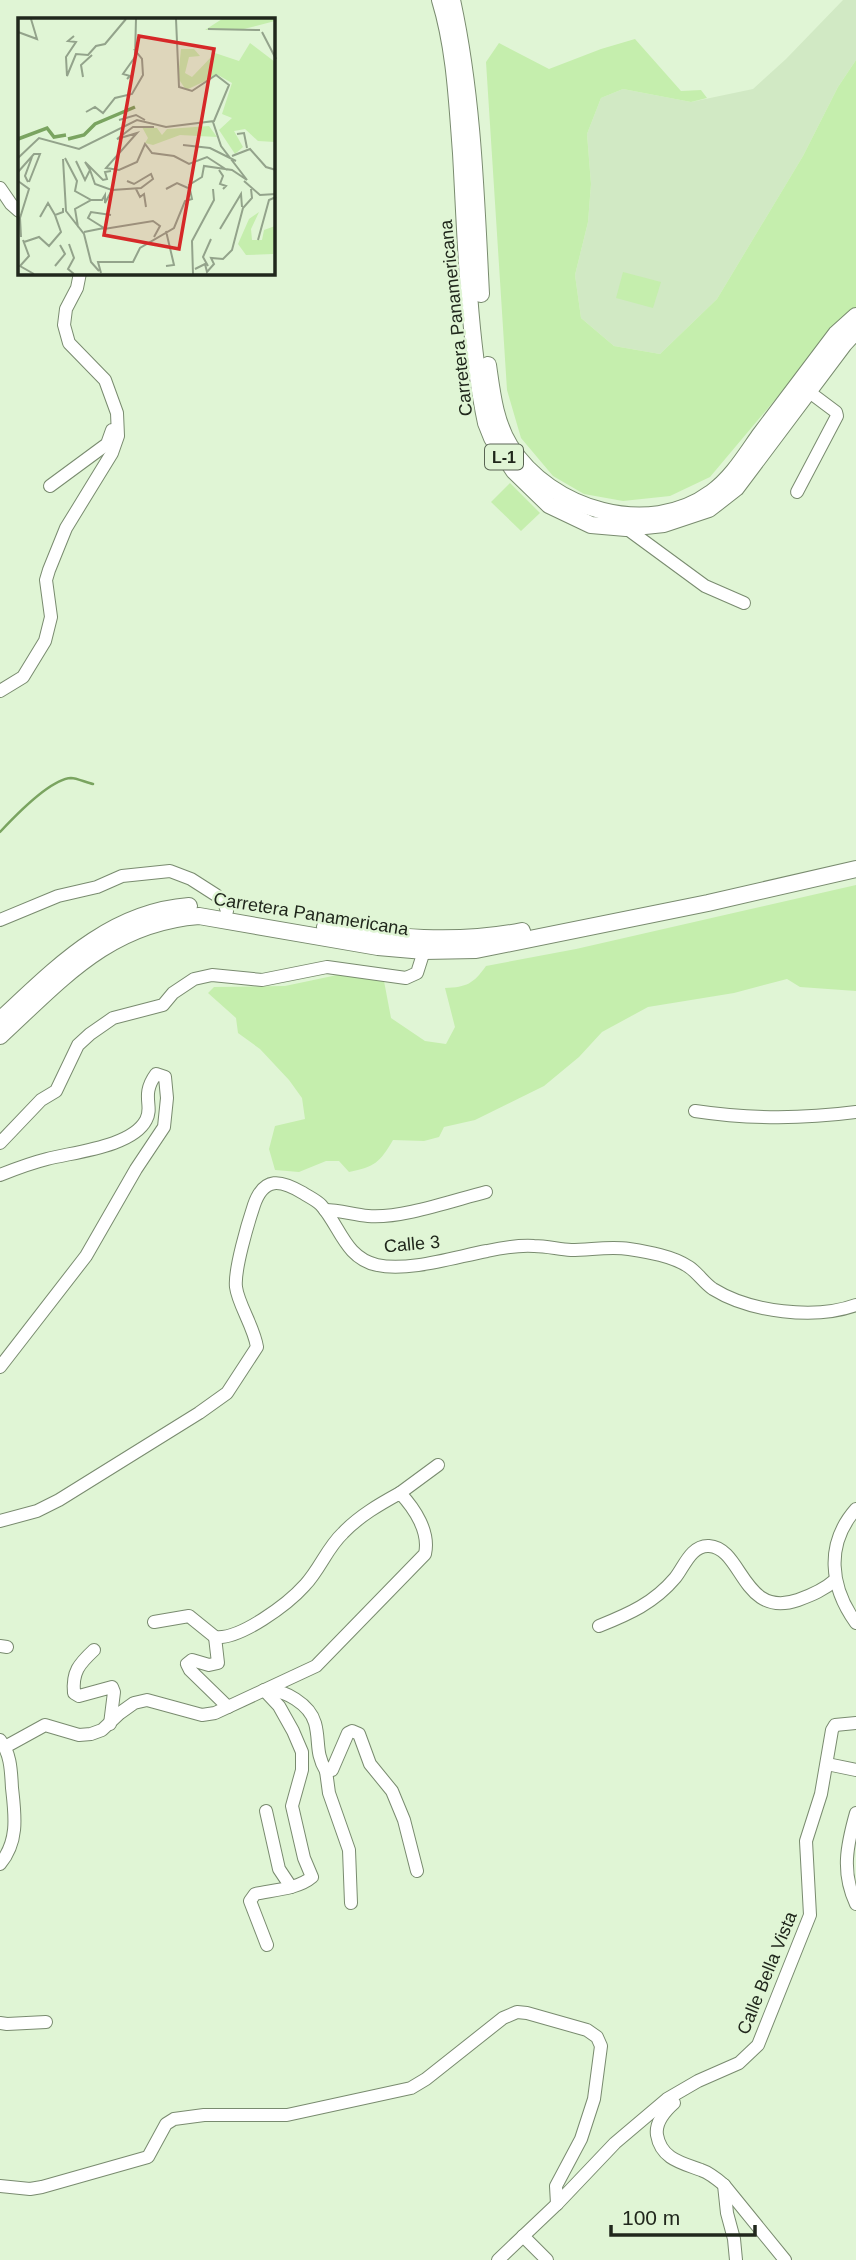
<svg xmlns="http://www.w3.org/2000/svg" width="856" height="2260" font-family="Helvetica,sans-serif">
<rect width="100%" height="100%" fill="#e0f5d5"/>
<polygon fill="#d1e9c4" points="843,0 856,0 856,60 838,87 803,156 717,299 660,354 614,346 581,318 575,275 588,222 591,184 587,134 601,98 623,89 691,102 753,89 786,59"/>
<g fill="#c5eead">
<polygon points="635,39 681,91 701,90 707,98 691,102 623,89 601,98 587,134 591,184 588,222 575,275 581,318 614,346 660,354 717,299 803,156 838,87 856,60 856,316 795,376 710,477 670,496 623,501 584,494 553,476 521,438 507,390 486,62 499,43 549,69 601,49"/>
<polygon points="623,272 661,282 653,308 616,298"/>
<polygon points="510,483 540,513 521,531 491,502"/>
<path d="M856 885V991L800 987 787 979 734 993 648 1007 602 1032 579 1057 544 1086 475 1120 444 1127 439 1137 424 1141 393 1140C380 1162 375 1167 349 1172L339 1161H326L299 1172 275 1170 269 1149 275 1126 305 1119 302 1098 289 1080 260 1049 238 1033 236 1018 208 993 214 987 285 986 342 974 384 981 391 1018 425 1041 446 1044 455 1027 445 988C467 987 473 984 486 966L576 949Z"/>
</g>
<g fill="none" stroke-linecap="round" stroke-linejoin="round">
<path stroke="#7aa460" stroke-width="2.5" d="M0 832C14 817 50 779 71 778 77 778 87 783 93 784"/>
<g stroke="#798b6f" stroke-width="14">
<g id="minor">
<polyline points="0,188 11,204 19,211"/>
<polyline points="50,486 107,444 112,430"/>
<polyline points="797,492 837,416 836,412 808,391"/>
<polyline points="626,528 705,586 744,603"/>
<polyline points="0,691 23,677 45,641 51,617 46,580 49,570 66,528 112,453 118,436 117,413 105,380 69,343 64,325 66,309 77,288 80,273"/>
<polyline points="0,920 58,896 97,887 122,876 170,871 191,879 216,895 224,902 227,911"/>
<path d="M695 1111C748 1119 803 1119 856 1112"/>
<polyline points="0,1143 41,1100 56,1091 78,1045 90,1034 113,1018 163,1005 173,993 194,979 212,975 262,980 327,967 406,978 417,973 424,951"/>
<path d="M0 1175C15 1169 31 1163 47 1159 73 1152 132 1147 146 1120 154 1106 140 1096 156 1074L165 1077 167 1098 164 1127 136 1169 86 1256 0 1367"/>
<path d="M325 1210C340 1210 354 1215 368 1216 401 1219 454 1200 486 1192"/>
<polyline points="400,1493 438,1465"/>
<path d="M856 1509C825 1544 830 1587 856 1623"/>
<path d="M0 1521 37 1511 59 1500 199 1413 227 1393 257 1347C254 1327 238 1304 236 1287 234 1270 248 1223 254 1205 264 1176 281 1180 303 1193 309 1197 316 1200 321 1205 340 1226 345 1258 377 1265 408 1272 455 1257 487 1251 501 1248 519 1245 534 1246 546 1246 558 1249 571 1250 590 1250 610 1246 629 1249 648 1252 673 1256 689 1267 698 1273 704 1283 713 1289 750 1312 815 1320 856 1305"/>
<path d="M599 1626C629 1614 654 1603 675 1578 684 1567 691 1545 709 1546 743 1548 742 1619 798 1600 812 1595 824 1590 835 1580"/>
<polyline points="215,1637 218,1663 209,1665 192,1660 187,1664 190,1670 228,1707"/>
<polyline points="0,1646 7,1647"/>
<path d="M94 1650C79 1664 72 1672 74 1693L79 1696 112 1687 114 1692 110 1724"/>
<path d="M264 1690 279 1706 293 1731 302 1752V1770L292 1806 304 1858 312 1877C298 1889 273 1890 255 1894L250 1901 267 1945"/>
<path d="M267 1692C284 1688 310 1705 315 1723 320 1741 315 1753 326 1771L332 1770 348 1733 352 1731 359 1734 370 1764 392 1791 404 1820 417 1871"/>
<path d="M5 1747 45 1725 79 1735 91 1734 102 1730 120 1713 134 1703 147 1700 202 1715 215 1713 316 1666 425 1554C430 1532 415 1509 400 1493 380 1504 359 1516 343 1533 327 1548 320 1569 305 1585 288 1604 240 1640 215 1637L189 1616 154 1622"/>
<polyline points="827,1764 856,1770"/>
<polyline points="326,1771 329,1793 349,1850 351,1903"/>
<polyline points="266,1811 279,1869 291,1887"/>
<path d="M856 1813C847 1845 841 1872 856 1904"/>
<path d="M0 1864C19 1841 15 1815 12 1788 11 1771 11 1754 0 1740"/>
<polyline points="0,2023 7,2024 46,2022"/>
<path d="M674 2103C665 2111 655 2122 657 2135 661 2159 682 2163 701 2170 710 2173 717 2179 724 2185L785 2260"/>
<polyline points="724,2185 727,2213 734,2239 736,2260"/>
<polyline points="0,2186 30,2189 42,2187 148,2157 166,2124 174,2119 204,2115 287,2115 411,2088 426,2079 503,2018 517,2012 527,2013 587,2030 597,2037 601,2046 594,2099 581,2139 556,2186 557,2204"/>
<polyline points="523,2236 547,2260"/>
<polyline points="498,2260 557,2204 615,2143 667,2099 698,2081 739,2063 758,2045 810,1915 806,1841 821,1794 832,1730 835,1725 856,1723"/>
</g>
</g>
<g stroke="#798b6f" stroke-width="18">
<g id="major">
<path d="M440 0C455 49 457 102 461 153 466 240 468 338 486 423L492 438 514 471 549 505 591 525 626 528 664 524 709 509 736 488 844 344 856 331"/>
<path d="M452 0C473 96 476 196 481 294"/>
<path d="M488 365C492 393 495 422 510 446 550 510 649 539 711 493 731 479 745 456 759 436 785 402 810 368 836 334L856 316"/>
<path d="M325 927C390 938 457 944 522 931"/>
<path d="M0 1020C56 968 109 912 189 906"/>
<path d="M0 1036C62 979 109 923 199 916L378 947 424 951 476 950 708 903 856 869"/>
</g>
</g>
<use href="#minor" stroke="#fff" stroke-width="12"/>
<use href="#major" stroke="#fff" stroke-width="16"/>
</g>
<g text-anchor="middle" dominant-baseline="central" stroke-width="5" stroke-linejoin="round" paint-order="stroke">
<rect fill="#e0f5d5" stroke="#5a6554" stroke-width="2" x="485" y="444.5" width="38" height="25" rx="5"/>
<g font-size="16" font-weight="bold" fill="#20271c">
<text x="504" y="457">L-1</text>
</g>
<g font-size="18" fill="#20271c" stroke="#e0f5d5">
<text transform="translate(456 318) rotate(-96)">Carretera Panamericana</text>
<text transform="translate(311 914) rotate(9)">Carretera Panamericana</text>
<text transform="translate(412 1244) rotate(-5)">Calle 3</text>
<text transform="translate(767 1973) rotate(-68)">Calle Bella Vista</text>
</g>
</g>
<g transform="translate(18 18)">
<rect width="257" height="257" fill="#e0f5d5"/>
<path d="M204 1H257V3L226 11 187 12ZM232 25 257 44V124L240 123 227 111 216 113 225 129 217 136 201 112 214 100 204 96 214 65 200 57 168 72 160 60 163 31H176L182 38 171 39 167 55 174 59 197 35 221 43ZM191 108 199 119 162 117 135 127 127 125 130 120 124 109 139 110 144 117 149 111ZM241 194 233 211 234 222H244L246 212 257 208 255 236 228 237 220 226 231 201Z" fill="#c5eead"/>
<path fill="none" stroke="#7aa460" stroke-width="3.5" d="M0 121 29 110 36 119 48 117M50 121 66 117 77 106 117 89"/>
<path fill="none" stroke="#93a38b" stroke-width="2" d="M190 11 242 12M0 14 19 21 13 1M244 14 258 41M56 18 50 23 58 24 48 39 49 58 58 36 70 37 78 28 87 26 108 1M65 59 63 47 74 37M109 61 112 58 105 56 117 39 118 1M68 94 77 89 85 95 97 80 114 76 125 57 124 41 116 31M101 102 118 97 127 102M136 109H115L99 121 119 115 88 150 101 152 119 144 127 126 134 135 156 138 171 146 189 139 209 152M219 116 226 115 229 130M165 127 192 130 218 143M214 138 232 131 248 149 258 152M0 140 21 120 61 131 119 102 148 109 196 103 211 67 198 57 174 73 161 69 158 1M47 140 59 163 57 173 73 182 57 191 60 209M45 141 48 193 66 216 73 244 81 253M58 143 67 162 72 152 77 166 94 172 87 185V177L84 182H73M72 152 67 144 85 162 89 161 87 154 93 153M201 152 205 158 202 166 208 168 205 171M0 154 16 136H22L11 164M0 163 11 171 2 200 3 219M226 163 242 177 258 176M10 164 7 158 14 139M118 171 122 179 126 176 128 189M148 171 159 165 170 170M94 172 123 170 135 161 133 156 116 166 109 163M22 199 30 185 37 197M86 211 135 203 142 208 136 219M202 211 223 176 224 189M148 213 156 247 148 248M66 214 86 210 70 200 73 194 93 197M5 222 11 238 2 248 16 256M240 222 251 182 258 179M6 224 21 219 31 228 43 214 37 197 45 194V190M51 226 56 240 50 251 56 256M37 248 47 236 42 227M190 248 185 239 193 221M177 251 187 246 189 254 196 246 193 240 205 241 214 232 225 190 234 180 233 171M83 255 80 244H115L122 230 156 210 167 183 174 181 171 167 184 159 186 148 214 152 229 162 203 128 195 104M175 256 174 223 196 182 195 171"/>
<path fill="#d62828" fill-opacity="0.15" stroke="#d62828" stroke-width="3.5" d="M121 18 196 31 161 231 86 217Z"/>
<rect width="257" height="257" fill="none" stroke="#20271c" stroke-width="3.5"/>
</g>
<path d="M611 2225v10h144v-10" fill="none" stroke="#20271c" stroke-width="3.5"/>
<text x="622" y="2225" font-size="21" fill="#20271c" stroke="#e0f5d5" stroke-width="5" paint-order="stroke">100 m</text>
</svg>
